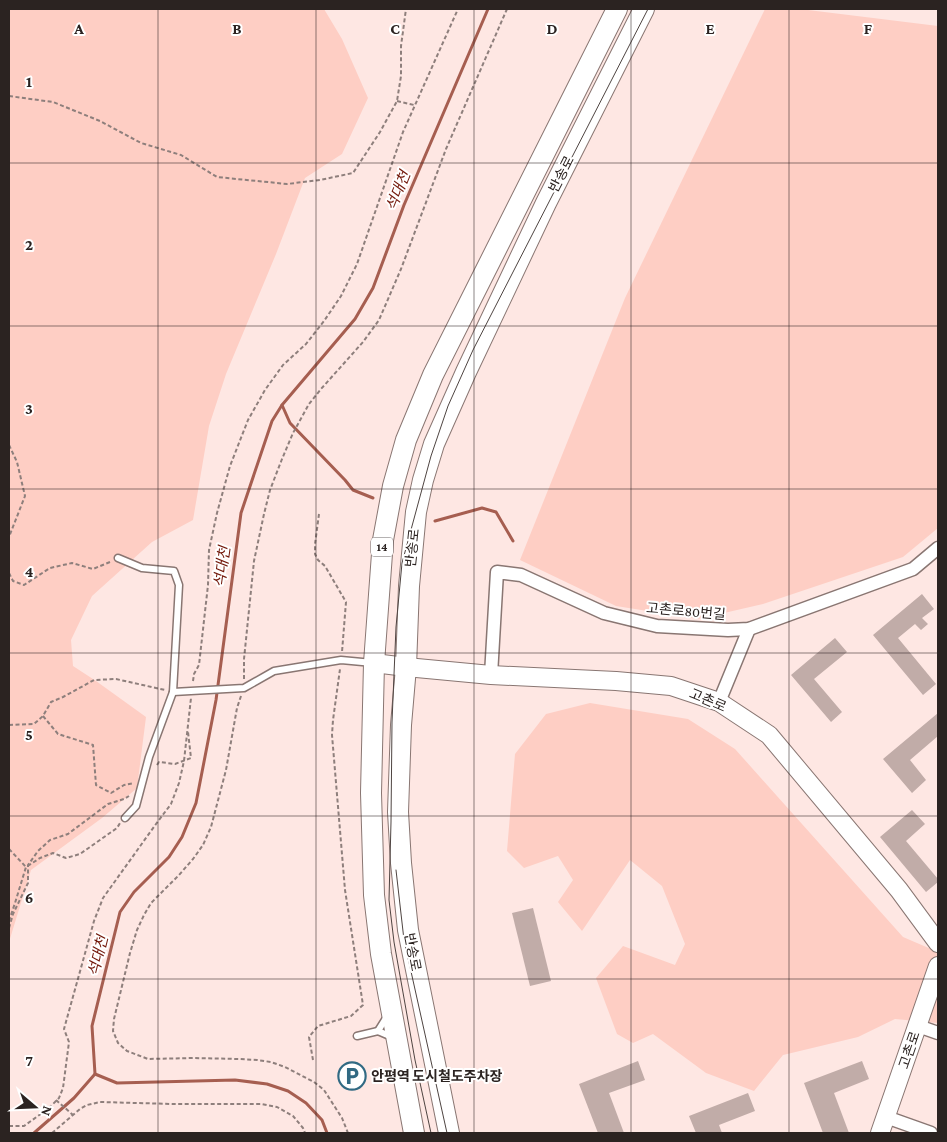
<svg xmlns="http://www.w3.org/2000/svg" width="947" height="1142" font-family="'Crimson Pro','Noto Sans KR',serif">
<rect width="100%" height="100%" fill="#fee7e3"/>
<g fill="#fecec4">
<polygon points="9,9 324,9 342,39 368,98 342,154 305,178 276,254 226,374 209,426 193,520 152,542 92,596 71,640 73,666 96,681 146,717 137,788 102,818 31,870 9,942"/>
<polygon points="765,9 800,9 938,26 938,528 903,557 763,604 698,619 616,606 520,560 625,298"/>
<polygon points="590,703 688,719 735,749 903,937 938,952 938,1023 895,1019 858,1037 783,1055 754,1091 706,1073 653,1034 633,1043 617,1034 596,978 623,946 675,965 685,944 662,886 630,860 582,931 558,902 573,880 558,856 524,868 507,851 515,754 546,714"/>
</g>
<g fill="none" stroke-linecap="round" stroke-linejoin="round">
<g stroke="#a65e50" stroke-width="3">
<polyline points="282,405 290,423 345,480 353,490 373,498"/>
<polyline points="435,521 482,508 496,512 513,541"/>
<polyline points="95,1074 117,1083 235,1080 267,1084 288,1091 306,1103 322,1120 327,1133"/>
<polyline points="34,1133 74,1098 95,1074 92,1026 120,912 134,892 169,857 182,837 196,803 216,700 241,513 272,421 282,405 355,319 373,288 404,205 488,9"/>
</g>
</g>
<g fill="#c1aca8">
<polygon points="922,594 934,609 922,618 928,624 921,630 915,624 898,638 936,684 923,695 873,635"/>
<polygon points="835,638 847,652 814,679 842,712 831,722 791,675"/>
<polygon points="938,713 938,736 910,760 926,780 912,793 883,759"/>
<polygon points="912,810 925,824 906,841 938,879 938,882 926,892 880,837"/>
<polygon points="533,908 551,981 530,986 512,913"/>
<polygon points="638,1061 645,1080 609,1093 624,1133 598,1133 579,1084"/>
<polygon points="862,1061 869,1079 834,1093 849,1133 823,1133 804,1083"/>
<polygon points="748,1093 755,1111 719,1125 722,1133 696,1133 689,1116"/>
</g>
<g fill="none" stroke-linecap="round" stroke-linejoin="round">
<g stroke="#897672" stroke-width="9">
<g id="lane">
<polyline points="118,558 142,568 174,571 179,585 173,692 244,688 274,671 341,660 373,663"/>
<polyline points="125,818 136,806 149,757 173,692"/>
<polyline points="378,1031 388,1015"/>
<polyline points="357,1036 378,1031 392,1037"/>
</g>
</g>
<g stroke="#897672" stroke-width="15">
<g id="street">
<polyline points="491,675 497,572 521,575 604,613 657,626 728,630 749,629 913,569 938,548"/>
<polyline points="719,702 749,629"/>
<polyline points="918,1026 938,1033"/>
<polyline points="886,1117 931,1133"/>
</g>
</g>
<g stroke="#897672" stroke-width="20">
<g id="secondary">
<polyline points="374,663 406,667 491,675 616,681 671,686 719,702 769,735 899,890 938,943"/>
<polyline points="880,1133 938,966"/>
</g>
</g>
<g stroke="#897672" stroke-width="22">
<g id="primary">
<polyline points="414,1133 381,954 374,895 371,793 374,663 383,540 393,486 406,440 433,375 617,9"/>
<polyline points="449,1133 408,930 401,863 398,812 401,725 406,667 409,586 416,512 423,480 434,444 466,372 546,203 644,9"/>
</g>
</g>
<g stroke="#8e7f7c" stroke-width="2" stroke-dasharray="4 2.5" stroke-linecap="butt">
<polyline points="9,96 53,102 100,121 141,143 181,155 217,177 287,184 320,180 353,173 380,132 397,101 401,76 401,46 406,9"/>
<polyline points="397,101 414,105"/>
<polyline points="9,445 17,462 25,496 9,537"/>
<polyline points="319,514 315,544 315,554 318,560 325,566 346,602 342,652"/>
<polyline points="9,573 13,581 24,585 50,568 72,563 93,569 110,562"/>
<polyline points="244,679 244,659 254,561 264,514 270,490 282,459 293,433 309,404 321,389 363,342 379,320 401,269 446,149 507,9"/>
<polyline points="193,681 194,674 199,665 208,585 209,550 217,513 230,466 248,420 265,390 283,365 306,344 324,321 341,296 357,264 403,132 458,9"/>
<polyline points="241,696 237,708 226,770 211,827 203,845 193,859 179,875 151,903 144,915 137,930 130,953 114,1019 113,1031 118,1043 127,1051 148,1059 193,1058 239,1059 257,1060 271,1062 285,1067 314,1082 324,1090 342,1118 348,1133"/>
<polyline points="43,716 58,734 93,745 96,785 111,793 124,785 134,783"/>
<polyline points="9,725 34,724 43,716 51,702 63,697 94,680 116,679 165,690"/>
<polyline points="157,765 159,762 175,764 191,758 188,732"/>
<polyline points="9,849 26,867"/>
<polyline points="9,921 15,903 26,867 40,858 53,853 66,858 80,854 117,828 120,823"/>
<polyline points="9,928 13,914 28,883 28,865 38,851 50,840 68,834 108,804 124,799 129,796"/>
<polyline points="313,1060 309,1037 318,1026 351,1016 363,1005 345,890 332,735 333,720 340,669"/>
<polyline points="56,1100 73,1115"/>
<polyline points="9,1126 24,1126 49,1108 59,1098 63,1088 69,1042 64,1029 94,921 103,898 156,824 171,804 179,783 184,761 191,698"/>
<polyline points="52,1133 80,1109 87,1105 100,1102 173,1104 261,1104 277,1107 293,1116 303,1128 305,1133"/>
</g>
<use href="#lane" stroke="#fff" stroke-width="6"/>
<use href="#street" stroke="#fff" stroke-width="12"/>
<use href="#secondary" stroke="#fff" stroke-width="18"/>
<use href="#primary" stroke="#fff" stroke-width="20"/>
<g stroke="#4e4441" stroke-width="1">
<polyline points="396,870 404,940 447,1133"/>
<polyline points="431,1133 415,1060 394,942 389,900 391,822 392,722 396,627 402,563 431,456 448,406 473,350 648,9"/>
</g>
</g>
<path fill="none" stroke="#2b2321" stroke-width="1" stroke-opacity="0.55" d="M158 9V1133M316 9V1133M474 9V1133M631 9V1133M789 9V1133M9 163H938M9 326H938M9 489H938M9 653H938M9 816H938M9 979H938"/>
<defs>
<g id="parking-ring" transform="scale(1.4375)"><circle r="9.5" fill="#fff" stroke="#316a83" stroke-width="1.5"/><path d="M-3.5-5.5H1a3.5 3.5 0 0 1 0 7H-1V5.5H-3.5ZM-1-3.4V-.6H.8a1.4 1.4 0 0 0 0-2.8Z" fill="#316a83"/></g>
</defs>
<g fill-rule="evenodd">
<use href="#parking-ring" x="352" y="1076"/>
</g>
<g text-anchor="middle" dominant-baseline="central" stroke-width="4" stroke-linejoin="round" paint-order="stroke">
<rect fill="#fff" stroke="#6b6564" stroke-width="1" x="371" y="537.5" width="22" height="19" rx="4"/>
<g font-size="12" font-weight="bold" fill="#2b2321">
<text x="382" y="547">14</text>
</g>
<g font-size="14" fill="#2b2321" stroke="#fff">
<text transform="translate(561 174) rotate(-63)">반송로</text>
<text transform="translate(412 548) rotate(-84)">반송로</text>
<text transform="translate(686 611) rotate(5)">고촌로80번길</text>
<text transform="translate(708 700) rotate(23)">고촌로</text>
<text transform="translate(413 952) rotate(79)">반송로</text>
<text transform="translate(909 1050) rotate(-71)">고촌로</text>
</g>
<g font-size="14" font-weight="bold" fill="#2b2321" stroke="#fff" text-anchor="start">
<text x="371" y="1076">안평역 도시철도주차장</text>
</g>
<g font-size="15" font-style="italic" fill="#721709" stroke="#fff">
<text transform="translate(398 191) rotate(-68)">석대천</text>
<text transform="translate(222 567) rotate(-82)">석대천</text>
<text transform="translate(98 956) rotate(-76)">석대천</text>
</g>
</g>
<g font-size="16" text-anchor="middle" font-weight="bold" fill="#2b2321" stroke="#fff" stroke-width="4" stroke-linejoin="round" paint-order="stroke">
<text x="79" y="34">A</text>
<text x="237" y="34">B</text>
<text x="395" y="34">C</text>
<text x="552" y="34">D</text>
<text x="710" y="34">E</text>
<text x="868" y="34">F</text>
<text x="29" y="87">1</text>
<text x="29" y="250">2</text>
<text x="29" y="414">3</text>
<text x="29" y="577">4</text>
<text x="29" y="740">5</text>
<text x="29" y="903">6</text>
<text x="29" y="1066">7</text>
</g>
<rect width="947" height="1142" fill="none" stroke="#2b2321" stroke-width="20"/>
<g transform="translate(35 1107) rotate(109)" stroke="#ffffff" stroke-width="4" paint-order="stroke">
<path d="M0-4L9 19L0 12L-9 19Z" fill="#2b2321"/>
<text y="-8" font-size="14" font-weight="bold" text-anchor="middle" fill="#2b2321">N</text>
</g>
</svg>
